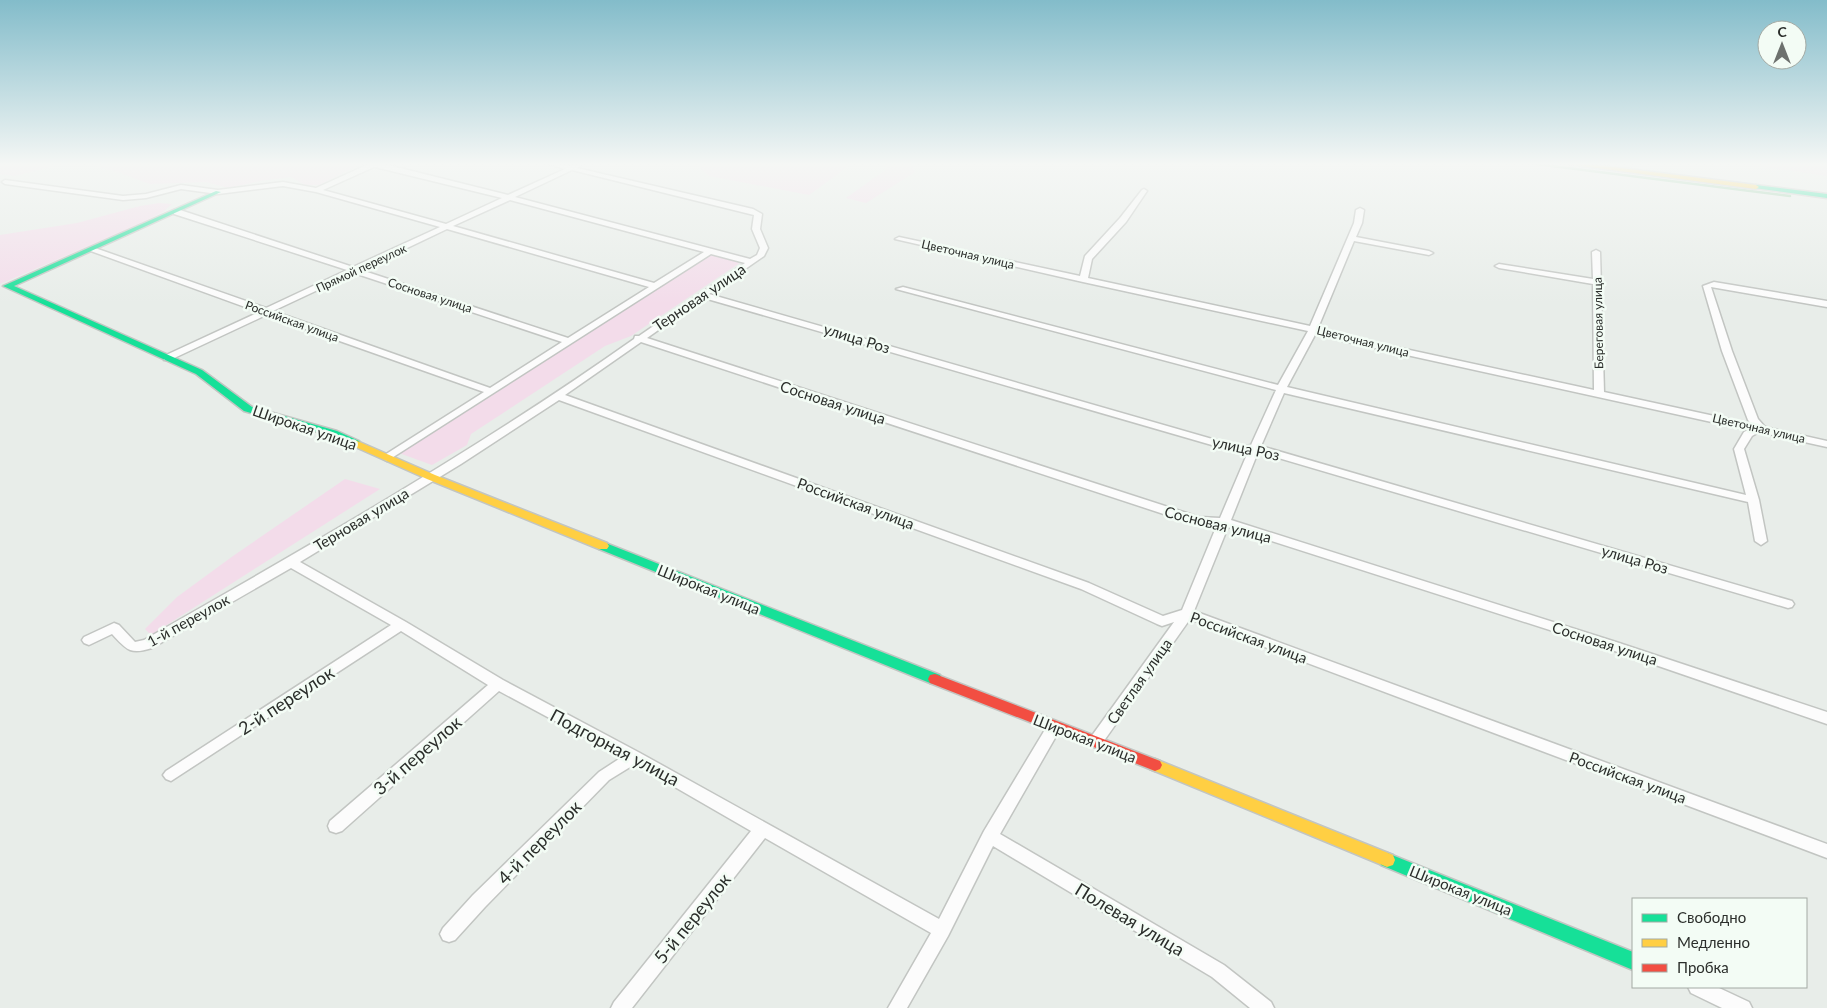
<svg xmlns="http://www.w3.org/2000/svg" width="1827" height="1008" font-family="Lato,sans-serif">
<rect width="100%" height="100%" fill="#e8ede9"/>
<g fill="#f3dcea">
<polygon points="0,163 363,163 319,185 305,185 291,177 260,181 228,188 206,182 150,184 120,173 89,164 55,166 14,176 0,174"/>
<polygon points="695,163 853,163 809,195 709,176"/>
<polygon points="882,163 911,163 915,172 866,203 846,198 888,168"/>
<polygon points="1736,163 1827,163 1827,176"/>
<polygon points="159,203 172,204 163,212 133,227 0,284 0,235 77,223 140,206"/>
<polygon points="712,254 741,262 631,336 605,346 471,434 467,445 432,465 399,453"/>
<polygon points="345,479 380,489 151,635 145,629 177,597 233,556"/>
</g>
<g fill="none" stroke-linecap="round" stroke-linejoin="round">
<polyline stroke="#8cc99d" stroke-width="2.5" points="1528,163 1790,196"/>
<g stroke="#c2c5c2" stroke-width="3">
<g id="street">
<path d="M371 163H380L508 195 565 169 546 163C554 163 560 165 568 166 573 166 579 163 585 163L577 168 753 209 762 214 760 229 768 248 764 256 709 294 1240 447 1251 445 1276 390 896 289 903 287 1278 385 1308 331 1083 282 895 239 899 237 1080 276 1085 256 1120 218 1142 190 1144 189 1147 191 1126 222 1092 259 1088 278 1310 326 1354 223 1356 210 1360 208 1364 210 1362 223 1356 237 1429 251 1433 253 1429 255 1354 241 1318 328 1345 336 1594 390 1593 284 1499 268 1495 266 1499 264 1593 279 1592 252 1596 250 1600 252 1604 392 1751 424 1748 420 1722 351 1703 286 1714 282 1827 301V307L1711 287 1732 351 1758 419 1765 427 1827 441V447L1759 432 1752 436 1744 449 1759 500 1767 541 1761 545 1755 541 1748 502 1284 393 1261 446 1792 601 1794 604 1792 607 1788 608 1258 452 1231 520 1616 642 1827 712V724L1606 648 1228 527 1194 611 1827 844V858L1190 619 1101 745 1096 747 1091 745 1089 741 1091 737 1174 622 1162 626 1157 624 1081 589 559 400 461 464 300 562 406 622 503 680 640 753 939 919 984 831 1049 723 1054 721 1059 723 1061 727 1059 731 1000 834 1224 965 1271 1002 1274 1008H1250L1212 977 993 846 948 936 907 1008H888L931 933 765 838 632 1008H611L614 1002 751 831 635 764 609 780 485 907 455 940 449 942 443 940 440 934 443 928 473 895 599 772 622 757 499 691 342 831 336 833 330 831 328 826 330 821 488 685 401 631 171 781 166 779 163 775 166 771 391 625 291 568 152 648C130 655 127 650 112 634L89 645 84 643 82 640 84 637 114 623 119 625 135 642 144 640C311 545 477 450 634 339L635 336H639L745 263 711 254 387 461 382 458 383 456 484 392 266 315 170 360H164V356L259 312 88 250 95 248 266 308 347 270 174 214V210H180L353 267 440 227 316 192 283 186 218 194 181 189 146 198 123 200 5 184 2 182 5 180 123 196 146 194 181 185 218 190 283 182 316 188ZM374 167H375L502 198 446 224 323 190ZM572 170 754 215 752 229 760 248 757 255 750 259 515 197ZM510 200 704 252 654 283 453 226ZM447 229 649 287 568 338 361 270ZM354 273 562 342 490 388 273 311ZM704 298 1236 452H1248L1220 518 1199 517 647 338ZM1316 333 1343 341 1748 430 1744 432 1734 449 1746 495 1287 387ZM641 342 1194 524 1217 525 1182 610 1163 616 1089 583 565 395Z"/>
<polygon points="1688,987 1717,987 1749,1002 1752,1008 1722,1008 1691,993"/>
</g>
</g>
<g stroke="#c2c5c2" stroke-width="3">
<g id="fast">
<polygon points="1756,185 1827,194 1827,198 1754,188 1754,186"/>
<polygon points="216,191 221,192 14,286 202,370 252,407 337,431 359,441 360,443 359,445 351,445 329,435 244,411 196,374 3,286"/>
<polygon points="603,542 940,675 942,679 940,683 935,684 930,683 599,549 597,546"/>
<polygon points="1387,853 1633,952 1633,970 1381,865 1379,860 1381,855"/>
</g>
</g>
<g stroke="#c2c5c2" stroke-width="3">
<g id="slow">
<polygon points="1560,163 1581,163 1756,185 1759,187 1756,189"/>
<polygon points="355,440 435,475 607,543 609,546 607,549 599,549 427,479 351,445 350,443 351,441"/>
<polygon points="1155,759 1393,855 1395,860 1393,865 1387,867 1150,769 1148,765 1150,761"/>
</g>
</g>
<g stroke="#c2c5c2" stroke-width="3">
<polygon id="jam" points="935,674 1160,761 1162,765 1160,769 1155,771 1150,769 930,683 928,679 930,675"/>
</g>
<use href="#street" fill="#fcfcfc" fill-rule="evenodd"/>
<use href="#fast" fill="#16e098" fill-rule="evenodd"/>
<use href="#slow" fill="#ffcf43" fill-rule="evenodd"/>
<use href="#jam" fill="#f24e42" fill-rule="evenodd"/>
</g>
<linearGradient id="sky" x2="0" y2="1"><stop stop-color="#83bcca"/><stop offset="0.54" stop-color="#f5f7f5"/><stop offset="1" stop-color="#f5f7f5" stop-opacity="0"/></linearGradient>
<rect width="1827" height="304" fill="url(#sky)"/>
<g text-anchor="middle" dominant-baseline="central" stroke-width="5" stroke-linejoin="round" paint-order="stroke">
<g font-size="12" fill="#2b2e2b" stroke="#f3fcf5">
<text transform="translate(968 254) rotate(13)">Цветочная улица</text>
<text transform="translate(361 268) rotate(-25)">Прямой переулок</text>
<text transform="translate(430 295) rotate(18)">Сосновая улица</text>
<text transform="translate(292 321) rotate(20)">Российская улица</text>
<text transform="translate(1598 323) rotate(-91)">Береговая улица</text>
<text transform="translate(1363 341) rotate(14)">Цветочная улица</text>
<text transform="translate(1759 428) rotate(13)">Цветочная улица</text>
</g>
<g font-size="15" fill="#2b2e2b" stroke="#f3fcf5">
<text transform="translate(699 297) rotate(-34)">Терновая улица</text>
<text transform="translate(857 338) rotate(17)">улица Роз</text>
<text transform="translate(833 402) rotate(18)">Сосновая улица</text>
<text transform="translate(305 427) rotate(19)">Широкая улица</text>
<text transform="translate(1246 448) rotate(12)">улица Роз</text>
<text transform="translate(856 503) rotate(20)">Российская улица</text>
<text transform="translate(361 519) rotate(-31)">Терновая улица</text>
<text transform="translate(1218 524) rotate(14)">Сосновая улица</text>
<text transform="translate(1635 559) rotate(16)">улица Роз</text>
<text transform="translate(709 589) rotate(22)">Широкая улица</text>
<text transform="translate(188 620) rotate(-29)">1-й переулок</text>
<text transform="translate(1249 637) rotate(20)">Российская улица</text>
<text transform="translate(1605 643) rotate(18)">Сосновая улица</text>
<text transform="translate(1139 681) rotate(-55)">Светлая улица</text>
<text transform="translate(1085 738) rotate(21)">Широкая улица</text>
<text transform="translate(1628 777) rotate(20)">Российская улица</text>
<text transform="translate(1461 890) rotate(22)">Широкая улица</text>
</g>
<g font-size="18" fill="#2b2e2b" stroke="#f3fcf5">
<text transform="translate(286 700) rotate(-33)">2-й переулок</text>
<text transform="translate(615 747) rotate(28)">Подгорная улица</text>
<text transform="translate(417 755) rotate(-41)">3-й переулок</text>
<text transform="translate(539 842) rotate(-45)">4-й переулок</text>
<text transform="translate(692 918) rotate(-51)">5-й переулок</text>
<text transform="translate(1130 919) rotate(31)">Полевая улица</text>
</g>
</g>
<rect x="1632" y="898" width="175" height="90" fill="#f3fcf5" stroke="#a3aaa4"/>
<rect x="1642" y="914" width="25" height="8" fill="#16e098" stroke="#a3aaa4"/>
<text x="1677" y="923" font-size="15" fill="#2b2e2b">Свободно</text>
<rect x="1642" y="939" width="25" height="8" fill="#ffcf43" stroke="#a3aaa4"/>
<text x="1677" y="948" font-size="15" fill="#2b2e2b">Медленно</text>
<rect x="1642" y="964" width="25" height="8" fill="#f24e42" stroke="#a3aaa4"/>
<text x="1677" y="973" font-size="15" fill="#2b2e2b">Пробка</text>
<g transform="translate(1782 45)"><circle r="24" fill="#f3fcf5" stroke="#a3aaa4"/>
<path d="M0-4L9 19L0 12L-9 19Z" fill="#6d716e"/>
<text y="-8" font-size="14" font-weight="bold" text-anchor="middle" fill="#2b2e2b">С</text>
</g>
</svg>
